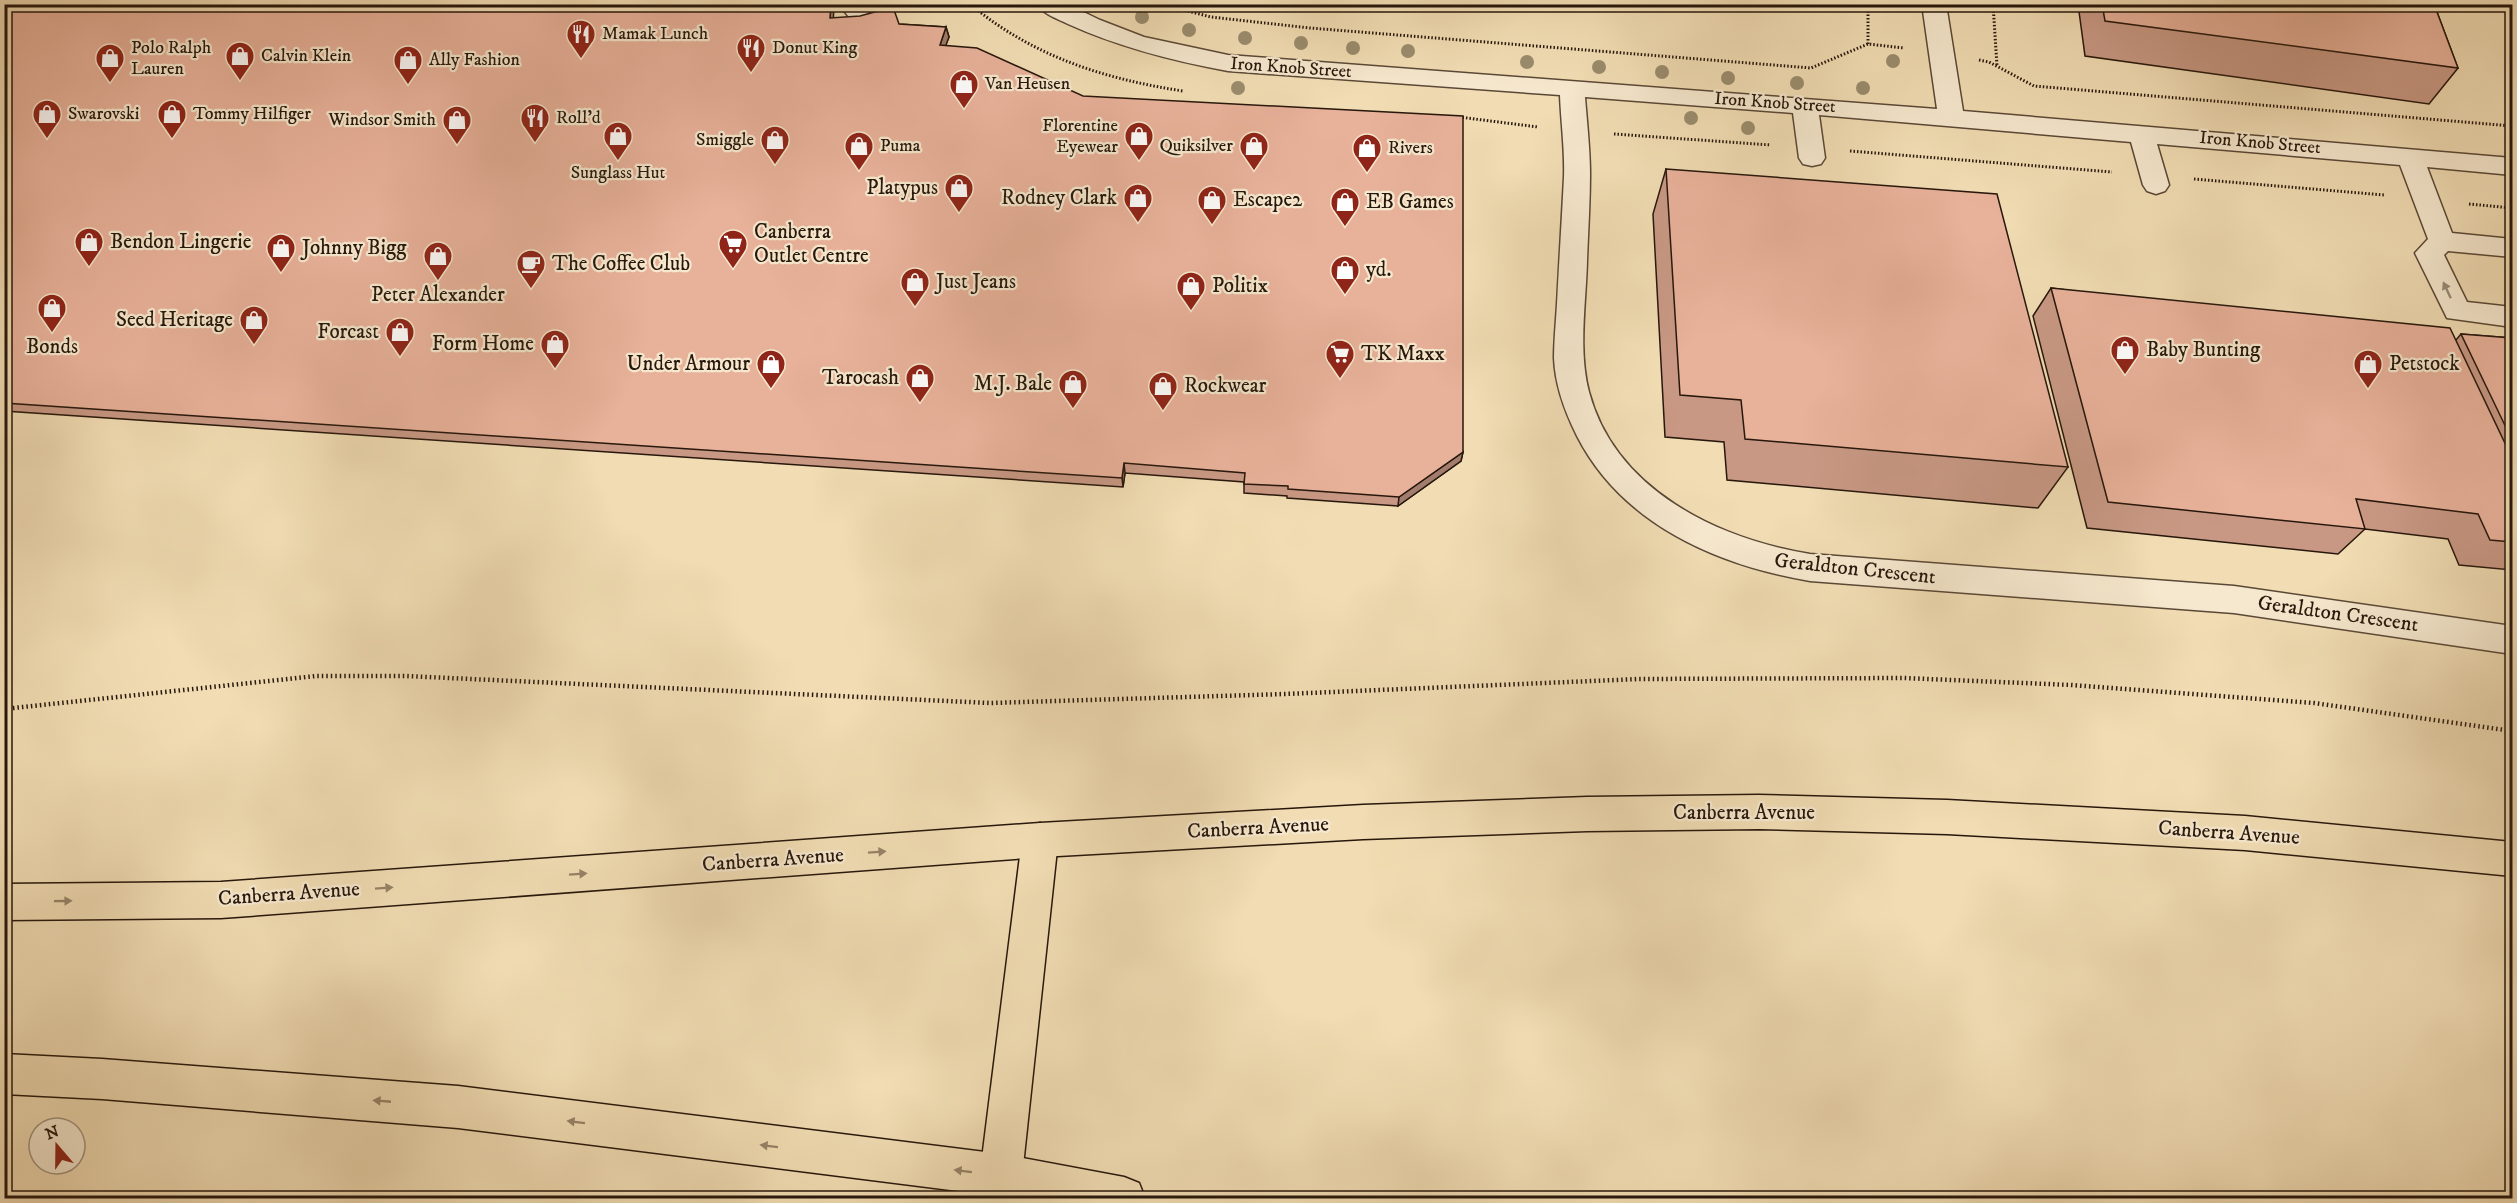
<svg xmlns="http://www.w3.org/2000/svg" width="2517" height="1203" font-family="'IM FELL DW Pica',serif">
<rect width="100%" height="100%" fill="#f1dcb3"/>
<filter id="stains"><feTurbulence type="fractalNoise" baseFrequency=".00333" numOctaves="4"/><feColorMatrix values="0 0 0 0 .2 0 0 0 0 .09 0 0 0 0 .02 0 0 0 .5 -.17"/></filter>
<radialGradient id="worn" r=".72"><stop offset=".6" stop-color="#630" stop-opacity="0"/><stop offset="1" stop-color="#630" stop-opacity=".3"/></radialGradient>
<g fill="none" stroke-linecap="round" stroke-linejoin="round">
<g stroke="#5a4836" stroke-width="3">
<g id="minor">
<polygon points="845,4 869,4 869,12 865,17 857,19 849,17 845,12"/>
<path d="M1037 4H1067L1100 20 1144 37 1228 55 1937 109 1922 4H1946L1963 111 2512 158V175L2427 167 2452 233 2512 239V257L2448 251 2444 255 2467 302 2512 307V327L2447 318 2415 253 2428 239 2400 165 2157 144 2169 185 2165 191 2156 194 2147 191 2143 185 2131 142 1819 115 1825 158 1821 164 1812 166 1803 164 1799 158 1793 113 1585 97C1587 123 1590 149 1590 174 1590 203 1588 232 1587 261 1586 303 1578 350 1589 392 1615 490 1718 539 1810 554L2234 586 2512 626V654L2234 613 1810 581C1716 565 1622 524 1577 436 1565 412 1555 385 1554 358 1554 340 1556 322 1557 304 1559 262 1562 219 1564 177 1565 150 1561 122 1560 95L1228 71C1173 61 1119 47 1068 24 1058 19 1043 14 1037 4Z"/>
</g>
</g>
<g stroke="#27170c" stroke-width="3">
<polygon id="major" points="1040,823 1053,828 1058,840 1022,1175 1016,1190 1001,1196 986,1190 980,1175 1022,840 1027,828"/>
</g>
<g stroke="#27170c" stroke-width="3">
<g id="highway">
<polygon points="1759,795 1947,800 2245,816 2512,842 2512,876 2245,850 1947,834 1759,829 1587,831 1363,839 1040,857 221,918 4,920 4,884 221,882 1040,823 1363,805 1587,797"/>
<polygon points="4,1054 102,1059 458,1086 1001,1154 1124,1177 1139,1183 1145,1198 1014,1198 458,1128 102,1099 4,1094"/>
</g>
</g>
<g stroke="#27170c" stroke-width="3" stroke-dasharray="1.5 2" stroke-linecap="butt">
<path d="M970 4C1032 56 1104 79 1183 91"/>
<polyline points="1161,4 1211,17 1310,28 1811,68 1868,44 1904,48"/>
<polyline points="1868,4 1868,44"/>
<polyline points="1993,4 1997,66"/>
<polyline points="1979,60 1989,62 2034,86 2512,126"/>
<polyline points="1459,117 1538,127"/>
<polyline points="1614,134 1771,145"/>
<polyline points="1850,151 2112,172"/>
<polyline points="2194,179 2384,195"/>
<polyline points="2469,204 2512,208"/>
</g>
<polyline stroke="#27170c" stroke-width="4.5" stroke-dasharray="1.5 3" stroke-linecap="butt" points="4,709 316,676 406,676 990,703 1285,694 1639,679 1904,678 2071,685 2314,703 2512,731"/>
<use href="#minor" fill="#f6e8ce" fill-rule="evenodd"/>
<use href="#major" fill="#f1dcb3" fill-rule="evenodd"/>
<use href="#highway" fill="#f1dcb3" fill-rule="evenodd"/>
</g>
<g fill="#9a8c6d">
<circle cx="1142" cy="17" r="7"/>
<circle cx="1189" cy="30" r="7"/>
<circle cx="1245" cy="38" r="7"/>
<circle cx="1301" cy="43" r="7"/>
<circle cx="1353" cy="48" r="7"/>
<circle cx="1408" cy="51" r="7"/>
<circle cx="1893" cy="61" r="7"/>
<circle cx="1527" cy="62" r="7"/>
<circle cx="1599" cy="67" r="7"/>
<circle cx="1662" cy="72" r="7"/>
<circle cx="1728" cy="78" r="7"/>
<circle cx="1797" cy="83" r="7"/>
<circle cx="1238" cy="88" r="7"/>
<circle cx="1863" cy="88" r="7"/>
<circle cx="1691" cy="118" r="7"/>
<circle cx="1748" cy="128" r="7"/>
</g>
<g fill="#c89884" stroke="#27170c" stroke-width="1.5">
<polygon points="4,4 834,18 899,24 946,27 949,37 945,46 1463,452 1461,461 1398,506 1287,498 1287,496 1244,493 1244,482 1125,473 1123,487 4,411"/>
<polygon points="1785,4 1869,4 1866,11"/>
<polygon points="2078,4 2434,4 2458,68 2429,104 2085,56"/>
<polygon points="1666,169 2068,467 2038,508 1727,480 1724,442 1665,437 1653,214"/>
<polygon points="2051,288 2456,340 2461,334 2512,338 2512,570 2459,565 2448,539 2365,529 2338,554 2087,528 2033,316"/>
</g>
<g fill="#a27c6c" stroke="#27170c" stroke-width="1.5">
<polygon points="831,4 834,4 833,28 830,18"/>
<polygon points="946,27 949,37 942,56 940,45"/>
<polygon points="1463,452 1461,461 1398,506 1399,497"/>
<polygon points="1124,463 1125,473 1123,487 1122,478"/>
</g>
<g fill="#e8b19a" stroke="#27170c" stroke-width="1.5">
<polygon points="4,4 831,4 830,18 860,16 893,7 899,24 946,27 940,45 977,48 1083,96 1463,116 1463,452 1399,497 1288,489 1288,486 1244,484 1245,473 1124,463 1122,478 4,403"/>
<polygon points="2102,4 2434,4 2458,68 2105,21"/>
<polygon points="1666,169 1997,194 2068,467 1745,439 1741,400 1680,395"/>
<polygon points="2051,288 2450,328 2512,458 2512,542 2490,540 2478,514 2356,499 2365,529 2108,502"/>
<polygon points="2461,334 2512,338 2512,440"/>
</g>
<defs><path id="oneway-solid" d="M-6-.8H1V-3.2L6.5 0L1 3.2V.8H-6Z" transform="scale(1.5)"/></defs>
<use fill="#998a77" href="#oneway-solid" transform="translate(2447 290) rotate(-115)"/>
<g fill="#968368">
<use href="#oneway-solid" transform="translate(877 852) rotate(-4)"/>
<use href="#oneway-solid" transform="translate(578 874) rotate(-4)"/>
<use href="#oneway-solid" transform="translate(384 888) rotate(-4)"/>
<use href="#oneway-solid" transform="translate(63 901) rotate(-1)"/>
<use href="#oneway-solid" transform="translate(382 1101) rotate(-175)"/>
<use href="#oneway-solid" transform="translate(576 1122) rotate(-173)"/>
<use href="#oneway-solid" transform="translate(769 1146) rotate(-173)"/>
<use href="#oneway-solid" transform="translate(963 1171) rotate(-173)"/>
</g>
<defs>
<g id="restaurant-pin" transform="scale(1.5)"><path d="M0 17L-7.5 6A9.5 9.5 0 1 1 7.5 6Z" fill="#8f2418" stroke="#f6e8ce"/><path d="M-5-6h1v4h1v-4h1v4h1v-4h1v5L-1.5 .5V6h-2V.5L-5-1ZM5-6V6H3V1.5H1.5Q1.5-4 5-6Z" fill="#fff"/></g>
<g id="shop-pin" transform="scale(1.5)"><path d="M0 17L-7.5 6A9.5 9.5 0 1 1 7.5 6Z" fill="#8f2418" stroke="#f6e8ce"/><path d="M-5-2.5h2.3a2.7 3.5 0 0 1 5.4 0H5L5.5 6h-11ZM-1.5-2.5h3a1.5 2.3 0 0 0-3 0Z" fill="#fff"/></g>
<g id="supermarket-pin" transform="scale(1.5)"><path d="M0 17L-7.5 6A9.5 9.5 0 1 1 7.5 6Z" fill="#8f2418" stroke="#f6e8ce"/><path d="M-6-5.5h2.5l.6 2H6L4.5 2H-2.5L-4.4-4H-6ZM-1.5 3.2a1.3 1.3 0 1 0 .1 0ZM3 3.2a1.3 1.3 0 1 0 .1 0Z" fill="#fff"/></g>
<g id="cafe-pin" transform="scale(1.5)"><path d="M0 17L-7.5 6A9.5 9.5 0 1 1 7.5 6Z" fill="#8f2418" stroke="#f6e8ce"/><path d="M-5.5-4.5H6V0H3Q3 3.5 0 3.5H-2.5Q-5.5 3.5-5.5 0ZM3-3.2v2h1.7v-2ZM-6 4.5H4V6H-6Z" fill="#fff"/></g>
</defs>
<g fill-rule="evenodd">
<use href="#restaurant-pin" x="581" y="34"/>
<use href="#restaurant-pin" x="751" y="48"/>
<use href="#shop-pin" x="240" y="56"/>
<use href="#shop-pin" x="110" y="58"/>
<use href="#shop-pin" x="408" y="60"/>
<use href="#shop-pin" x="964" y="84"/>
<use href="#shop-pin" x="47" y="114"/>
<use href="#shop-pin" x="172" y="114"/>
<use href="#restaurant-pin" x="535" y="118"/>
<use href="#shop-pin" x="457" y="120"/>
<use href="#shop-pin" x="618" y="136"/>
<use href="#shop-pin" x="1139" y="136"/>
<use href="#shop-pin" x="775" y="140"/>
<use href="#shop-pin" x="859" y="146"/>
<use href="#shop-pin" x="1254" y="146"/>
<use href="#shop-pin" x="1367" y="148"/>
<use href="#shop-pin" x="959" y="188"/>
<use href="#shop-pin" x="1138" y="198"/>
<use href="#shop-pin" x="1212" y="200"/>
<use href="#shop-pin" x="1345" y="202"/>
<use href="#shop-pin" x="89" y="242"/>
<use href="#supermarket-pin" x="733" y="244"/>
<use href="#shop-pin" x="281" y="248"/>
<use href="#shop-pin" x="438" y="256"/>
<use href="#cafe-pin" x="531" y="264"/>
<use href="#shop-pin" x="1345" y="270"/>
<use href="#shop-pin" x="915" y="282"/>
<use href="#shop-pin" x="1191" y="286"/>
<use href="#shop-pin" x="52" y="308"/>
<use href="#shop-pin" x="254" y="320"/>
<use href="#shop-pin" x="400" y="332"/>
<use href="#shop-pin" x="555" y="344"/>
<use href="#shop-pin" x="2125" y="350"/>
<use href="#supermarket-pin" x="1340" y="354"/>
<use href="#shop-pin" x="771" y="364"/>
<use href="#shop-pin" x="2368" y="364"/>
<use href="#shop-pin" x="920" y="378"/>
<use href="#shop-pin" x="1073" y="384"/>
<use href="#shop-pin" x="1163" y="386"/>
</g>
<g text-anchor="middle" dominant-baseline="central" stroke-width="4.5" stroke-linejoin="round" paint-order="stroke">
<g font-size="18" fill="#27170c" stroke="#f6e8ce" text-anchor="start">
<text x="602" y="34">Mamak Lunch</text>
<text x="131" y="48">Polo Ralph<tspan x="131" dy="21">Lauren</tspan></text>
<text x="772" y="48">Donut King</text>
<text x="261" y="56">Calvin Klein</text>
<text x="429" y="60">Ally Fashion</text>
<text x="985" y="84">Van Heusen</text>
<text x="68" y="114">Swarovski</text>
<text x="193" y="114">Tommy Hilfiger</text>
<text x="556" y="118">Roll'd</text>
<text x="436" y="120" text-anchor="end">Windsor Smith</text>
<text x="1118" y="126" text-anchor="end">Florentine<tspan x="1118" dy="21">Eyewear</tspan></text>
<text x="754" y="140" text-anchor="end">Smiggle</text>
<text x="880" y="146">Puma</text>
<text x="1233" y="146" text-anchor="end">Quiksilver</text>
<text x="1388" y="148">Rivers</text>
<text x="618" y="173" text-anchor="middle">Sunglass Hut</text>
</g>
<g font-size="18" fill="#27170c" stroke="#f6e8ce">
<text transform="translate(1291 68) rotate(4)">Iron Knob Street</text>
<text transform="translate(1775 103) rotate(4)">Iron Knob Street</text>
<text transform="translate(2260 143) rotate(5)">Iron Knob Street</text>
</g>
<g font-size="21" fill="#27170c" stroke="#f6e8ce" text-anchor="start">
<text x="938" y="188" text-anchor="end">Platypus</text>
<text x="1117" y="198" text-anchor="end">Rodney Clark</text>
<text x="1233" y="200">Escape2</text>
<text x="1366" y="202">EB Games</text>
<text x="754" y="232">Canberra<tspan x="754" dy="24">Outlet Centre</tspan></text>
<text x="110" y="242">Bendon Lingerie</text>
<text x="302" y="248">Johnny Bigg</text>
<text x="552" y="264">The Coffee Club</text>
<text x="1366" y="270">yd.</text>
<text x="936" y="282">Just Jeans</text>
<text x="1212" y="286">Politix</text>
<text x="438" y="295" text-anchor="middle">Peter Alexander</text>
<text x="233" y="320" text-anchor="end">Seed Heritage</text>
<text x="379" y="332" text-anchor="end">Forcast</text>
<text x="534" y="344" text-anchor="end">Form Home</text>
<text x="52" y="347" text-anchor="middle">Bonds</text>
<text x="2146" y="350">Baby Bunting</text>
<text x="1361" y="354">TK Maxx</text>
<text x="750" y="364" text-anchor="end">Under Armour</text>
<text x="2389" y="364">Petstock</text>
<text x="899" y="378" text-anchor="end">Tarocash</text>
<text x="1052" y="384" text-anchor="end">M.J. Bale</text>
<text x="1184" y="386">Rockwear</text>
</g>
<g font-size="21" fill="#27170c" stroke="#f6e8ce">
<text transform="translate(1855 569) rotate(6)">Geraldton Crescent</text>
<text transform="translate(2338 614) rotate(8)">Geraldton Crescent</text>
<text x="1744" y="813">Canberra Avenue</text>
<text transform="translate(1258 828) rotate(-3)">Canberra Avenue</text>
<text transform="translate(2229 833) rotate(4)">Canberra Avenue</text>
<text transform="translate(773 860) rotate(-4)">Canberra Avenue</text>
<text transform="translate(289 894) rotate(-4)">Canberra Avenue</text>
</g>
</g>
<rect width="2517" height="1203" fill="none" stroke="#f1dcb3" stroke-width="24"/>
<rect x="6" y="6" width="2505" height="1191" fill="none" stroke="#27170c" stroke-width="3"/>
<rect x="12" y="12" width="2493" height="1179" fill="none" stroke="#27170c" stroke-width="1.5"/>
<g transform="translate(57 1146) rotate(340)"><circle r="28" fill="#f6e8ce" stroke="#a39480" stroke-width="1.5"/>
<path d="M0-4.5L10 22L0 15L-10 22Z" fill="#8f2418"/>
<text y="-9" font-size="16" font-weight="bold" text-anchor="middle" fill="#27170c">N</text>
</g>
<rect width="100%" height="100%" filter="url(#stains)"/>
<rect width="100%" height="100%" fill="url(#worn)"/>
</svg>
